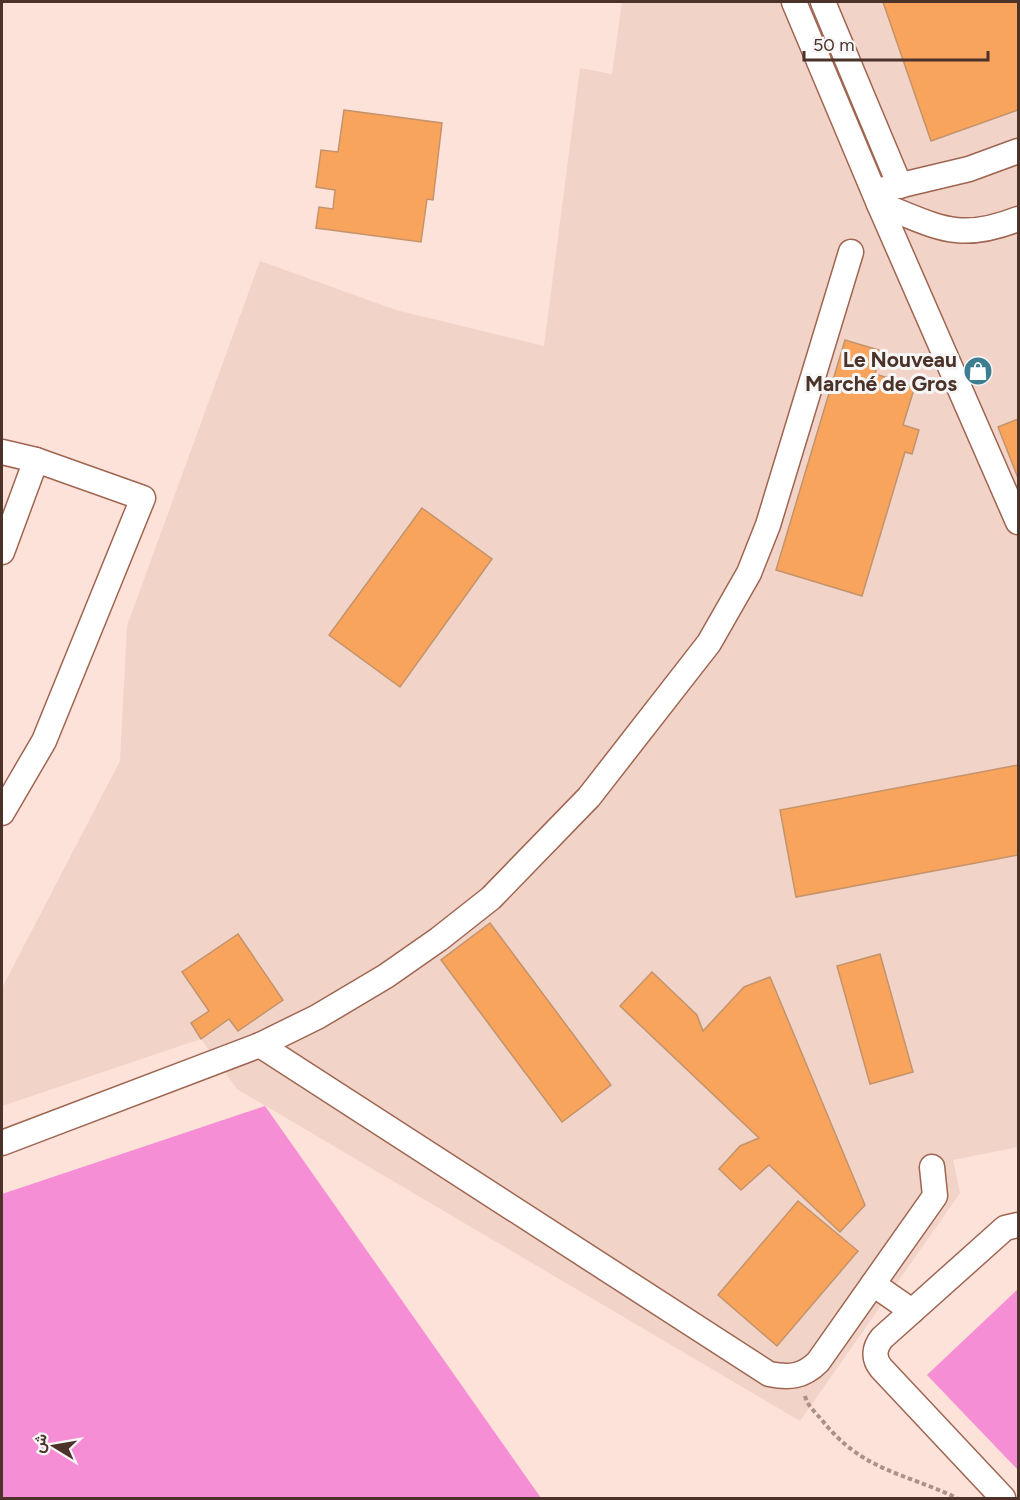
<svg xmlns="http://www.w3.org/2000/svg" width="1020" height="1500" font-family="Figtree,Vazirmatn,sans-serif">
<rect width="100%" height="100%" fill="#fde2d9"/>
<polygon fill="#f1d3c8" points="622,2 1018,2 1018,1147 953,1160 960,1193 800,1421 237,1089 201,1039 2,1106 2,988 120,761 127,626 260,261 396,310 544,346 580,68 612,74"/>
<g fill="#f68ed6">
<polygon points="265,1106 541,1498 2,1498 2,1194"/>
<polygon points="1018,1289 1018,1470 927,1375"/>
</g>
<g fill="#f8a45c" stroke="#c4936b" stroke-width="1.5">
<polygon points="883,2 1018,2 1018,110 931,141"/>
<polygon points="344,110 442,123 433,200 427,199 421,242 316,228 319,207 333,209 335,190 316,187 321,150 338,152"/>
<polygon points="845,340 882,351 875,374 915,386 903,425 919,430 912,454 905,452 862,596 776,570"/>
<polygon points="1018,419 1018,478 998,427"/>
<polygon points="422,508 492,559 400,687 329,635"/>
<polygon points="1018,765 1018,855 796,897 780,810"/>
<polygon points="490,923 611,1085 562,1122 441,960"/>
<polygon points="238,934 283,1000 238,1031 229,1019 201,1039 191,1023 209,1011 182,972"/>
<polygon points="880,954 913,1072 870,1084 837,966"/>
<polygon points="652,972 697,1015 703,1031 744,987 770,977 865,1205 840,1232 769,1165 741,1190 719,1169 740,1146 759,1138 620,1006"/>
<polygon points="798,1201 858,1251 777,1346 718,1295"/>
</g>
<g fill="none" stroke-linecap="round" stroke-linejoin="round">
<g stroke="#9f6551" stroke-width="27">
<g id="minor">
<polyline points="794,2 879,204 1018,522"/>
<polyline points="823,2 900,186"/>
<polyline points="885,189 969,169 1018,151"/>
<path d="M879 204C937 226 957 243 1018 219"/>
<polyline points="2,452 36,460 143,498 44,741 2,813"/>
<polyline points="2,552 36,460"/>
<path d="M260 1045 769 1374C789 1378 803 1377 818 1362L935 1196 932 1167"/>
<polyline points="2,1143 260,1045 317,1017 386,976 439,939 491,898 589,797 709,643 749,573 768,525 851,252"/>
<polyline points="873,1284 912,1311"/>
<path d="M1003 1498 881 1368C873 1358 874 1348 882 1338L1005 1228 1018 1225"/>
</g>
</g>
<path stroke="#ab9188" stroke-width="4" stroke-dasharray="4.5 3" stroke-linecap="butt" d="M805 1396C807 1405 815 1412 821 1419 862 1471 902 1472 957 1498"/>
<use href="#minor" stroke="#fff" stroke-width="24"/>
</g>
<defs>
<g id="shop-disc" transform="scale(1.5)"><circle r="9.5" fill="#3d7d91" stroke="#f6f6f6"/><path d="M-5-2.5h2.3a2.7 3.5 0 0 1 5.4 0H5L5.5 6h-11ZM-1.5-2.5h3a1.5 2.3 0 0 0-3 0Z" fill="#fff"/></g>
</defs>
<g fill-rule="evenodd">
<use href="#shop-disc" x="978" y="371"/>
</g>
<g text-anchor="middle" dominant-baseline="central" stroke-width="6" stroke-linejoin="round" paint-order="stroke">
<g font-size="21" font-weight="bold" fill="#4c332a" stroke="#f6f6f6" text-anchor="end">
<text x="957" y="359">Le Nouveau<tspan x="957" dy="24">Marché de Gros</tspan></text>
</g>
</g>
<rect width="1020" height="1500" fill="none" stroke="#4c332a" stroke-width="6"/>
<g transform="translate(54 1446) rotate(281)" stroke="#f6f6f6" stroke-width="4.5" paint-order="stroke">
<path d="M0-4.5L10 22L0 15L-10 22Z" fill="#4c332a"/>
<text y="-9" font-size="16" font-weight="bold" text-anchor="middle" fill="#4c332a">ش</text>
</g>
<path d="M804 51v9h184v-9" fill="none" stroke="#4c332a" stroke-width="3"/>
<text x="813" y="51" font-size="18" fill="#4c332a" stroke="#f6f6f6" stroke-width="4.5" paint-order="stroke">50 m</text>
</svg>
